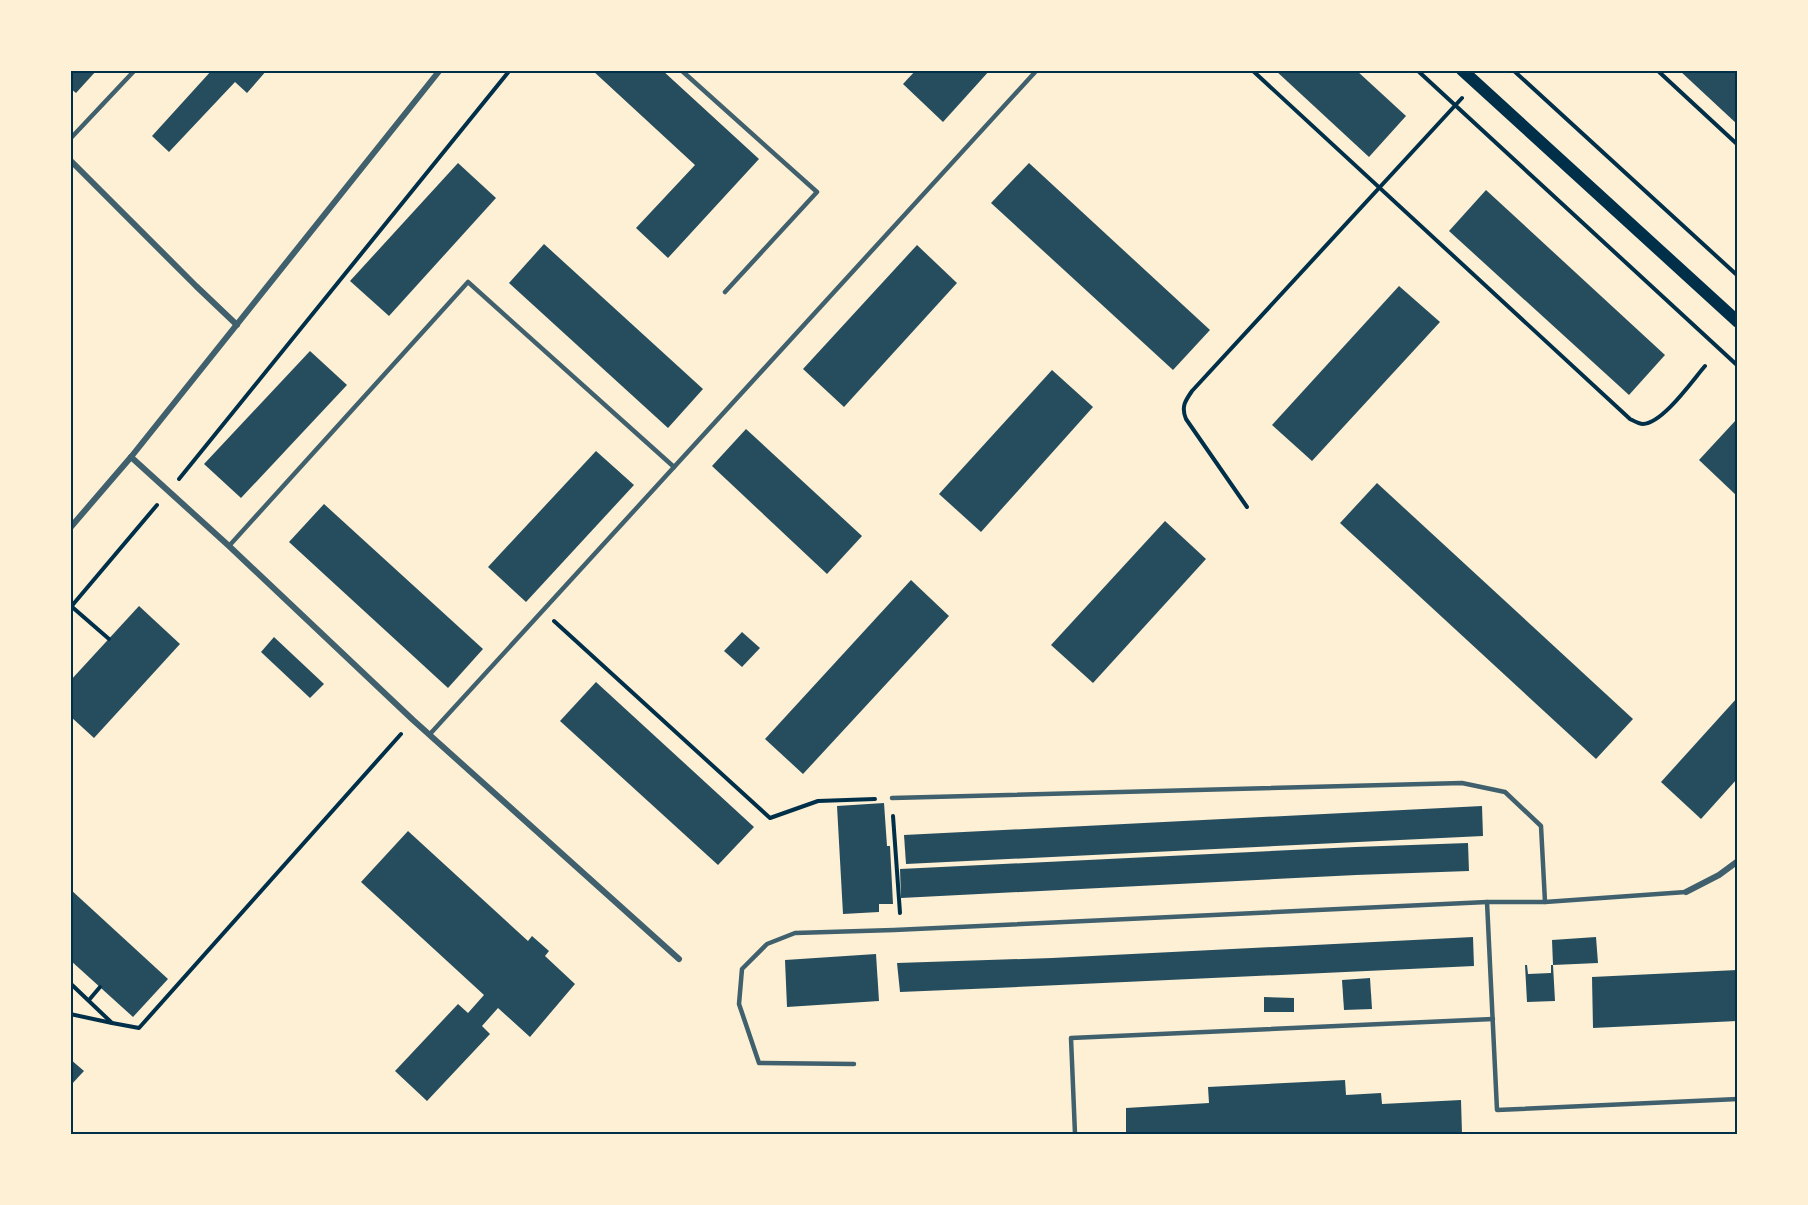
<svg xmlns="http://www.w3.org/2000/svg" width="1808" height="1205" font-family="'Work Sans',sans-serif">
<rect width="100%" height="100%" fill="#fdf0d5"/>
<g fill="#264d5e">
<polygon points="70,70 97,70 76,93 70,88"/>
<polygon points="212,70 267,70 247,93 235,82 169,152 152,136"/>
<polygon points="592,70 662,70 759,159 668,258 636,228 695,165"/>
<polygon points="916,70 990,70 943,122 903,84"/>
<polygon points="1275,70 1356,70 1406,116 1369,157"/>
<polygon points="1679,70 1737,70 1737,124 1694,84"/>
<polygon points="458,163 496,198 389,316 350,281"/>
<polygon points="1029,163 1210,330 1173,370 991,203"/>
<polygon points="1486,190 1665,355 1629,395 1449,231"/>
<polygon points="544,244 703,389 668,428 509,283"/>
<polygon points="917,245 957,283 844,407 803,369"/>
<polygon points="1399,286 1440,322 1312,461 1272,425"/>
<polygon points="310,351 347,385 241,498 204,464"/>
<polygon points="1052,370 1093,407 981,532 939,494"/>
<polygon points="1736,420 1737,421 1737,496 1699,460"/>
<polygon points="746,429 862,536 827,574 712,466"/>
<polygon points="596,451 634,485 526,602 488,567"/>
<polygon points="1377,483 1633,719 1596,759 1340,523"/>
<polygon points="324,504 483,649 448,688 289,542"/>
<polygon points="1165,521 1206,559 1093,683 1051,645"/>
<polygon points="911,580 949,616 803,774 765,739"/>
<polygon points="139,606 180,644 94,738 70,716 70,681"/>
<polygon points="742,632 760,648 742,667 724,651"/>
<polygon points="274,637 324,684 310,698 261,652"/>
<polygon points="596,682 754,827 718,865 560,721"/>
<polygon points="1737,698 1737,779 1701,819 1661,782"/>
<polygon points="884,803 887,846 890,846 893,904 879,904 879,912 843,914 837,806"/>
<polygon points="1482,806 1483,836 906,864 904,835"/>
<polygon points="408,831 528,941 532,936 549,951 545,956 575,984 530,1037 498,1008 482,1026 490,1034 427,1101 395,1071 458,1004 468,1013 484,995 361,882"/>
<polygon points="1468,843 1469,871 1356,875 901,898 900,869 1355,847"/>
<polygon points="70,889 168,979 133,1017 70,960"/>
<polygon points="1473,937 1474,966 996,988 900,992 897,963 1052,958"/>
<polygon points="1596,937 1598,963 1553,965 1555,1001 1527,1002 1525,965 1527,965 1528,974 1551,973 1551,965 1553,965 1552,940"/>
<polygon points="876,954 879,1001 787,1007 785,960"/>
<polygon points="1737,970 1737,1021 1593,1028 1592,977"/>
<polygon points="1370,978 1372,1009 1344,1010 1342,980"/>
<polygon points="1264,997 1294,998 1294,1012 1264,1012"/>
<polygon points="70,1059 84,1071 70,1086"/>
<polygon points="1345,1080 1346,1095 1381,1093 1382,1104 1461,1100 1462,1134 1126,1134 1126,1108 1209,1103 1208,1087"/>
</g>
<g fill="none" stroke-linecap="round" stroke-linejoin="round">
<g stroke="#003049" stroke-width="4">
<path d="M1252 70 1630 419C1634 421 1639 424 1643 424 1663 423 1692 381 1705 366"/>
<polyline points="1417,70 1738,366"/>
<polyline points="1513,70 1738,276"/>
<polyline points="1657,70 1738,145"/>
<polyline points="179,479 510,70"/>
<path d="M1247 507 1186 419C1181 407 1185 401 1192 391L1462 98"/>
<polyline points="71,606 109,639"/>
<polyline points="70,608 157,505"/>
<polyline points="554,621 770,818 818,801 875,799"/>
<polyline points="893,816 900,913"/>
<polyline points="70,983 112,1023 139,1028 401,734"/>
<polyline points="89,1000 100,987"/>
<polyline points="70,1014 112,1023"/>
</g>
<g stroke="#3f606c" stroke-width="4.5">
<polyline points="681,70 817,192 725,292"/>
<polyline points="70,139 135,70"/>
<polyline points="229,546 468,282 674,467"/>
<polyline points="430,734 1037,70"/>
<polyline points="892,798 1462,783 1505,792 1541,826 1545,902"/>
<polyline points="1487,902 1497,1110 1738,1099"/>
<polyline points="854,1064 759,1063 739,1004 742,969 767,944 795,933 894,930 1487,902 1545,902 1686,892"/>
<polyline points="1075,1134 1071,1038 1493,1019"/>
</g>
<g stroke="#3f606c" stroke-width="6">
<polyline points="70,160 196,286 237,325"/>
<polyline points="131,457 229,546 413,720 679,959"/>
<polyline points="70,528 131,457 440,70"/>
<polyline points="1686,892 1719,875 1738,861"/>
</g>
<polyline stroke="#003049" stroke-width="12" points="1462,70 1738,322"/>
</g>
<rect width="1808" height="1205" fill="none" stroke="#fdf0d5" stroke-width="144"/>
<rect x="72" y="72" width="1664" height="1061" fill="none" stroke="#003049" stroke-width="2"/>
</svg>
